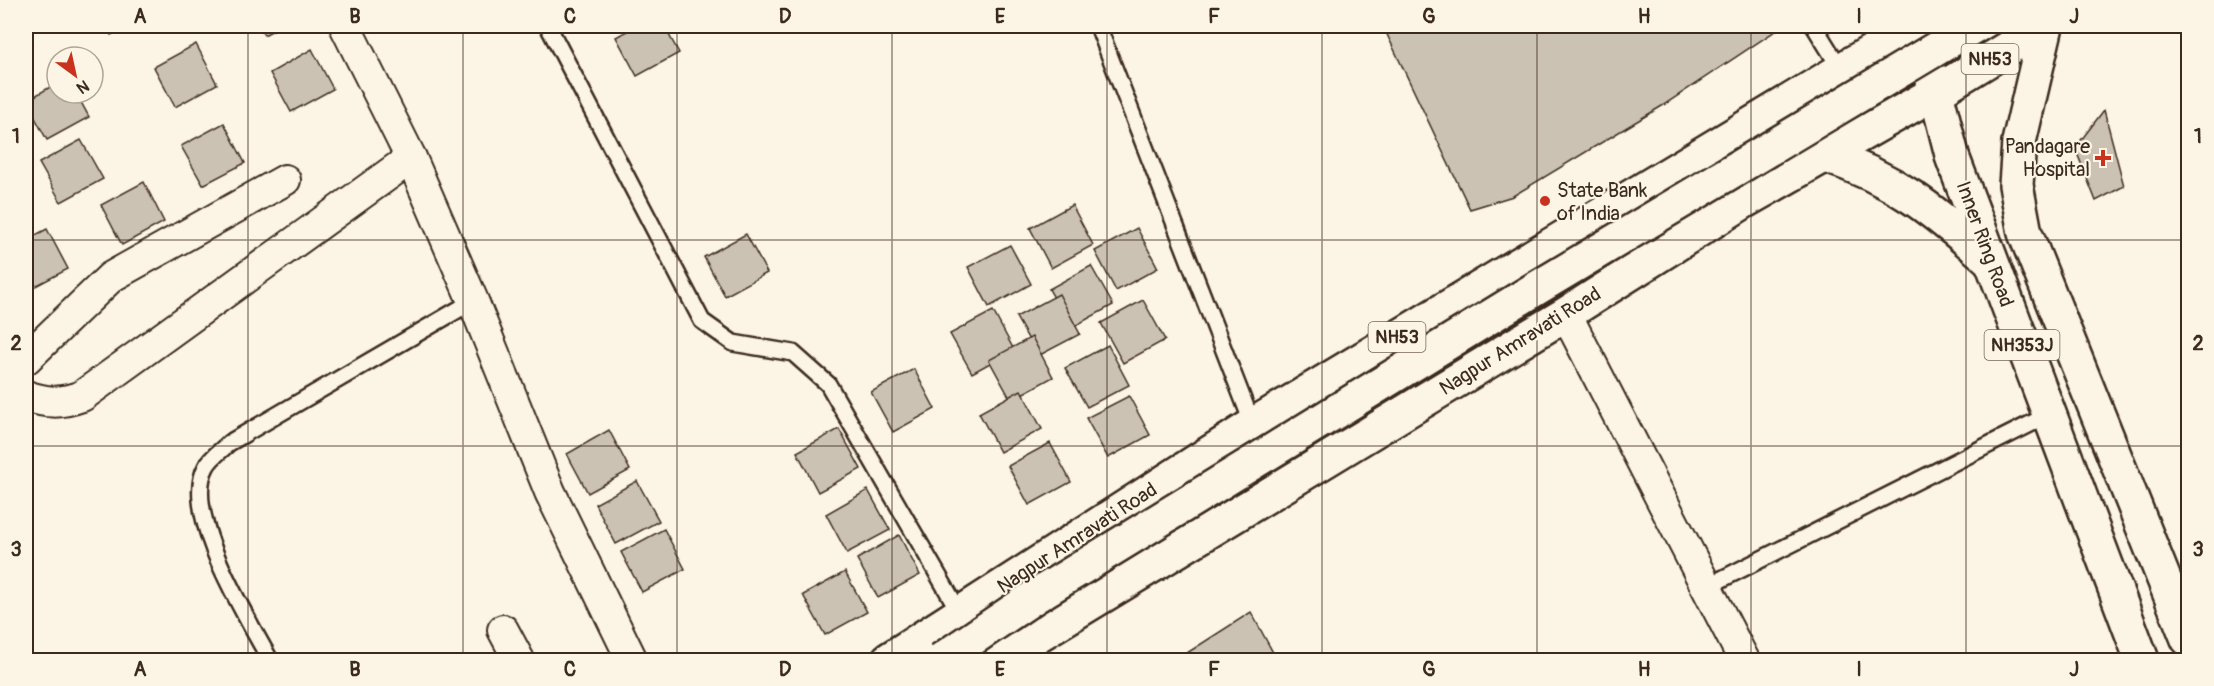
<svg xmlns="http://www.w3.org/2000/svg" width="2214" height="686" font-family="Pangolin,sans-serif">
<rect width="100%" height="100%" fill="#fcf5e5"/>
<filter id="ink" filterUnits="userSpaceOnUse"><feTurbulence type="fractalNoise" baseFrequency=".0167" numOctaves="2"/><feDisplacementMap in="SourceGraphic" scale="12" xChannelSelector="R" yChannelSelector="G"/><feConvolveMatrix kernelMatrix="1 2 1 2 8 2 1 2 1" color-interpolation-filters="sRGB"/></filter>
<g filter="url(#ink)">
<g fill="#ccc2b3" stroke="#3b2a1e" stroke-width="1.5">
<polygon points="106,26 128,26 111,35"/>
<polygon points="259,26 281,26 264,35"/>
<polygon points="636,26 664,26 679,53 637,76 616,37"/>
<polygon points="1383,26 1781,26 1781,27 1662,106 1513,196 1470,209"/>
<polygon points="196,44 217,84 175,107 154,67"/>
<polygon points="312,49 333,89 291,112 270,73"/>
<polygon points="57,83 57,93 76,93 89,117 47,140 26,101"/>
<polygon points="2104,110 2124,186 2096,201 2075,148"/>
<polygon points="224,123 245,163 203,185 181,146"/>
<polygon points="81,140 103,179 61,202 39,163"/>
<polygon points="144,182 164,222 122,245 101,205"/>
<polygon points="1072,205 1093,245 1051,268 1030,228"/>
<polygon points="1137,228 1158,268 1116,291 1095,251"/>
<polygon points="47,229 68,269 26,291 26,240"/>
<polygon points="746,234 767,273 725,296 704,257"/>
<polygon points="1010,245 1031,284 989,307 968,267"/>
<polygon points="1091,266 1113,305 1071,328 1049,289"/>
<polygon points="1059,294 1080,334 1038,356 1016,317"/>
<polygon points="1143,300 1165,340 1123,363 1101,323"/>
<polygon points="993,311 1014,350 972,373 950,334"/>
<polygon points="1032,337 1053,377 1011,400 989,360"/>
<polygon points="1108,345 1129,385 1087,407 1065,368"/>
<polygon points="914,369 935,409 893,432 871,392"/>
<polygon points="1021,390 1042,429 1000,452 979,413"/>
<polygon points="1129,396 1150,435 1108,458 1086,418"/>
<polygon points="839,429 861,469 818,492 797,452"/>
<polygon points="609,430 630,470 588,493 567,454"/>
<polygon points="1050,443 1071,482 1029,505 1008,466"/>
<polygon points="637,481 659,521 616,544 595,504"/>
<polygon points="868,490 890,530 847,553 826,514"/>
<polygon points="664,529 685,569 642,592 621,552"/>
<polygon points="899,535 920,575 878,598 857,559"/>
<polygon points="845,572 867,612 825,635 803,595"/>
<polygon points="1251,612 1277,660 1176,660"/>
</g>
<g fill="none" stroke-linecap="round" stroke-linejoin="round">
<g stroke="#3b2a1e" stroke-width="20">
<g id="lane">
<polyline points="548,26 702,321 733,343 793,353 828,384 960,613"/>
<polyline points="1098,26 1253,425"/>
<polyline points="1814,26 1840,68"/>
<polyline points="1706,587 2048,415"/>
<path d="M270 660C248 619 181 513 206 467 210 458 222 450 229 443L473 301"/>
<polyline points="2182,660 2188,658"/>
</g>
</g>
<g stroke="#3b2a1e" stroke-width="34">
<g id="street">
<polyline points="345,26 411,158 473,301 550,492 632,660"/>
<polyline points="1566,314 1744,660"/>
<polyline points="26,359 111,277 285,180"/>
<path d="M26 396C47 403 60 404 82 396L411 158"/>
<polyline points="503,630 519,660"/>
</g>
</g>
<g stroke="#3b2a1e" stroke-width="38">
<g id="primary">
<polyline points="888,660 1253,425 1914,26"/>
<polyline points="997,660 1566,314 1743,202 1936,92 2044,26"/>
</g>
</g>
<g stroke="#3b2a1e" stroke-width="38">
<g id="highway">
<polyline points="1913,26 1936,92 1953,159 2142,660"/>
<polyline points="2046,26 2019,142 2016,185 2025,233 2188,639"/>
<path d="M1824 155C1896 179 1933 210 1989 259"/>
</g>
</g>
<use href="#lane" stroke="#fcf5e5" stroke-width="15"/>
<use href="#street" stroke="#fcf5e5" stroke-width="30"/>
<use href="#primary" stroke="#fcf5e5" stroke-width="33"/>
<use href="#highway" stroke="#fcf5e5" stroke-width="33"/>
<g stroke="#3b2a1e" stroke-width="38" stroke-linecap="butt">
<polyline id="highway-bridge" points="941,660 1034,597 1537,288 1974,26"/>
</g>
<use href="#highway-bridge" stroke="#fcf5e5" stroke-width="33"/>
</g>
</g>
<path fill="none" stroke="#3b2a1e" stroke-width="1.5" stroke-opacity="0.55" d="M248 26V660M463 26V660M677 26V660M892 26V660M1107 26V660M1322 26V660M1537 26V660M1751 26V660M1966 26V660M26 240H2188M26 446H2188"/>
<g fill="#c8321e" stroke="#fcf5e5" stroke-width="2">
<path d="M2100 149h6v6h6v6h-6v6h-6v-6h-6v-6h6z"/>
<circle cx="1545" cy="201" r="6"/>
</g>
<g text-anchor="middle" dominant-baseline="central" stroke-width="4.5" stroke-linejoin="round" paint-order="stroke">
<g fill="#fcf5e5" stroke="#75675a" stroke-width="1.5">
<rect x="1961.5" y="44" width="57" height="30" rx="4.5"/>
<rect x="1368.5" y="322" width="57" height="30" rx="4.5"/>
<rect x="1984.5" y="330" width="75" height="30" rx="4.5"/>
</g>
<g font-size="18" font-weight="bold" fill="#3b2a1e">
<text x="1990" y="59">NH53</text>
<text x="1397" y="337">NH53</text>
<text x="2022" y="345">NH353J</text>
</g>
<g font-size="20" fill="#3b2a1e" stroke="#fcf5e5" text-anchor="end">
<text x="2090" y="146">Pandagare<tspan x="2090" dy="23">Hospital</tspan></text>
<text x="1557" y="190" text-anchor="start">State Bank<tspan x="1557" dy="23">of India</tspan></text>
</g>
<g font-size="20" fill="#3b2a1e" stroke="#fcf5e5">
<text transform="translate(1985 244) rotate(70)">Inner Ring Road</text>
<text transform="translate(1520 341) rotate(-32)">Nagpur Amravati Road</text>
<text transform="translate(1077 538) rotate(-33)">Nagpur Amravati Road</text>
</g>
</g>
<rect width="2214" height="686" fill="none" stroke="#fcf5e5" stroke-width="66"/>
<g transform="translate(75 75) rotate(147)"><circle r="28" fill="#fcf5e5" stroke="#afa495" stroke-width="1.5"/>
<path d="M0-4.5L10 22L0 15L-10 22Z" fill="#c8321e"/>
<text y="-9" font-size="16" font-weight="bold" text-anchor="middle" fill="#3b2a1e">N</text>
</g>
<rect x="33" y="33" width="2148" height="620" fill="none" stroke="#3b2a1e" stroke-width="2"/>
<g font-size="20" text-anchor="middle" font-weight="bold" fill="#3b2a1e">
<text x="140" y="23">A</text>
<text x="355" y="23">B</text>
<text x="570" y="23">C</text>
<text x="785" y="23">D</text>
<text x="1000" y="23">E</text>
<text x="1214" y="23">F</text>
<text x="1429" y="23">G</text>
<text x="1644" y="23">H</text>
<text x="1859" y="23">I</text>
<text x="2074" y="23">J</text>
<text x="16" y="143">1</text>
<text x="2198" y="143">1</text>
<text x="16" y="350">2</text>
<text x="2198" y="350">2</text>
<text x="16" y="556">3</text>
<text x="2198" y="556">3</text>
<text x="140" y="676">A</text>
<text x="355" y="676">B</text>
<text x="570" y="676">C</text>
<text x="785" y="676">D</text>
<text x="1000" y="676">E</text>
<text x="1214" y="676">F</text>
<text x="1429" y="676">G</text>
<text x="1644" y="676">H</text>
<text x="1859" y="676">I</text>
<text x="2074" y="676">J</text>
</g>
</svg>
